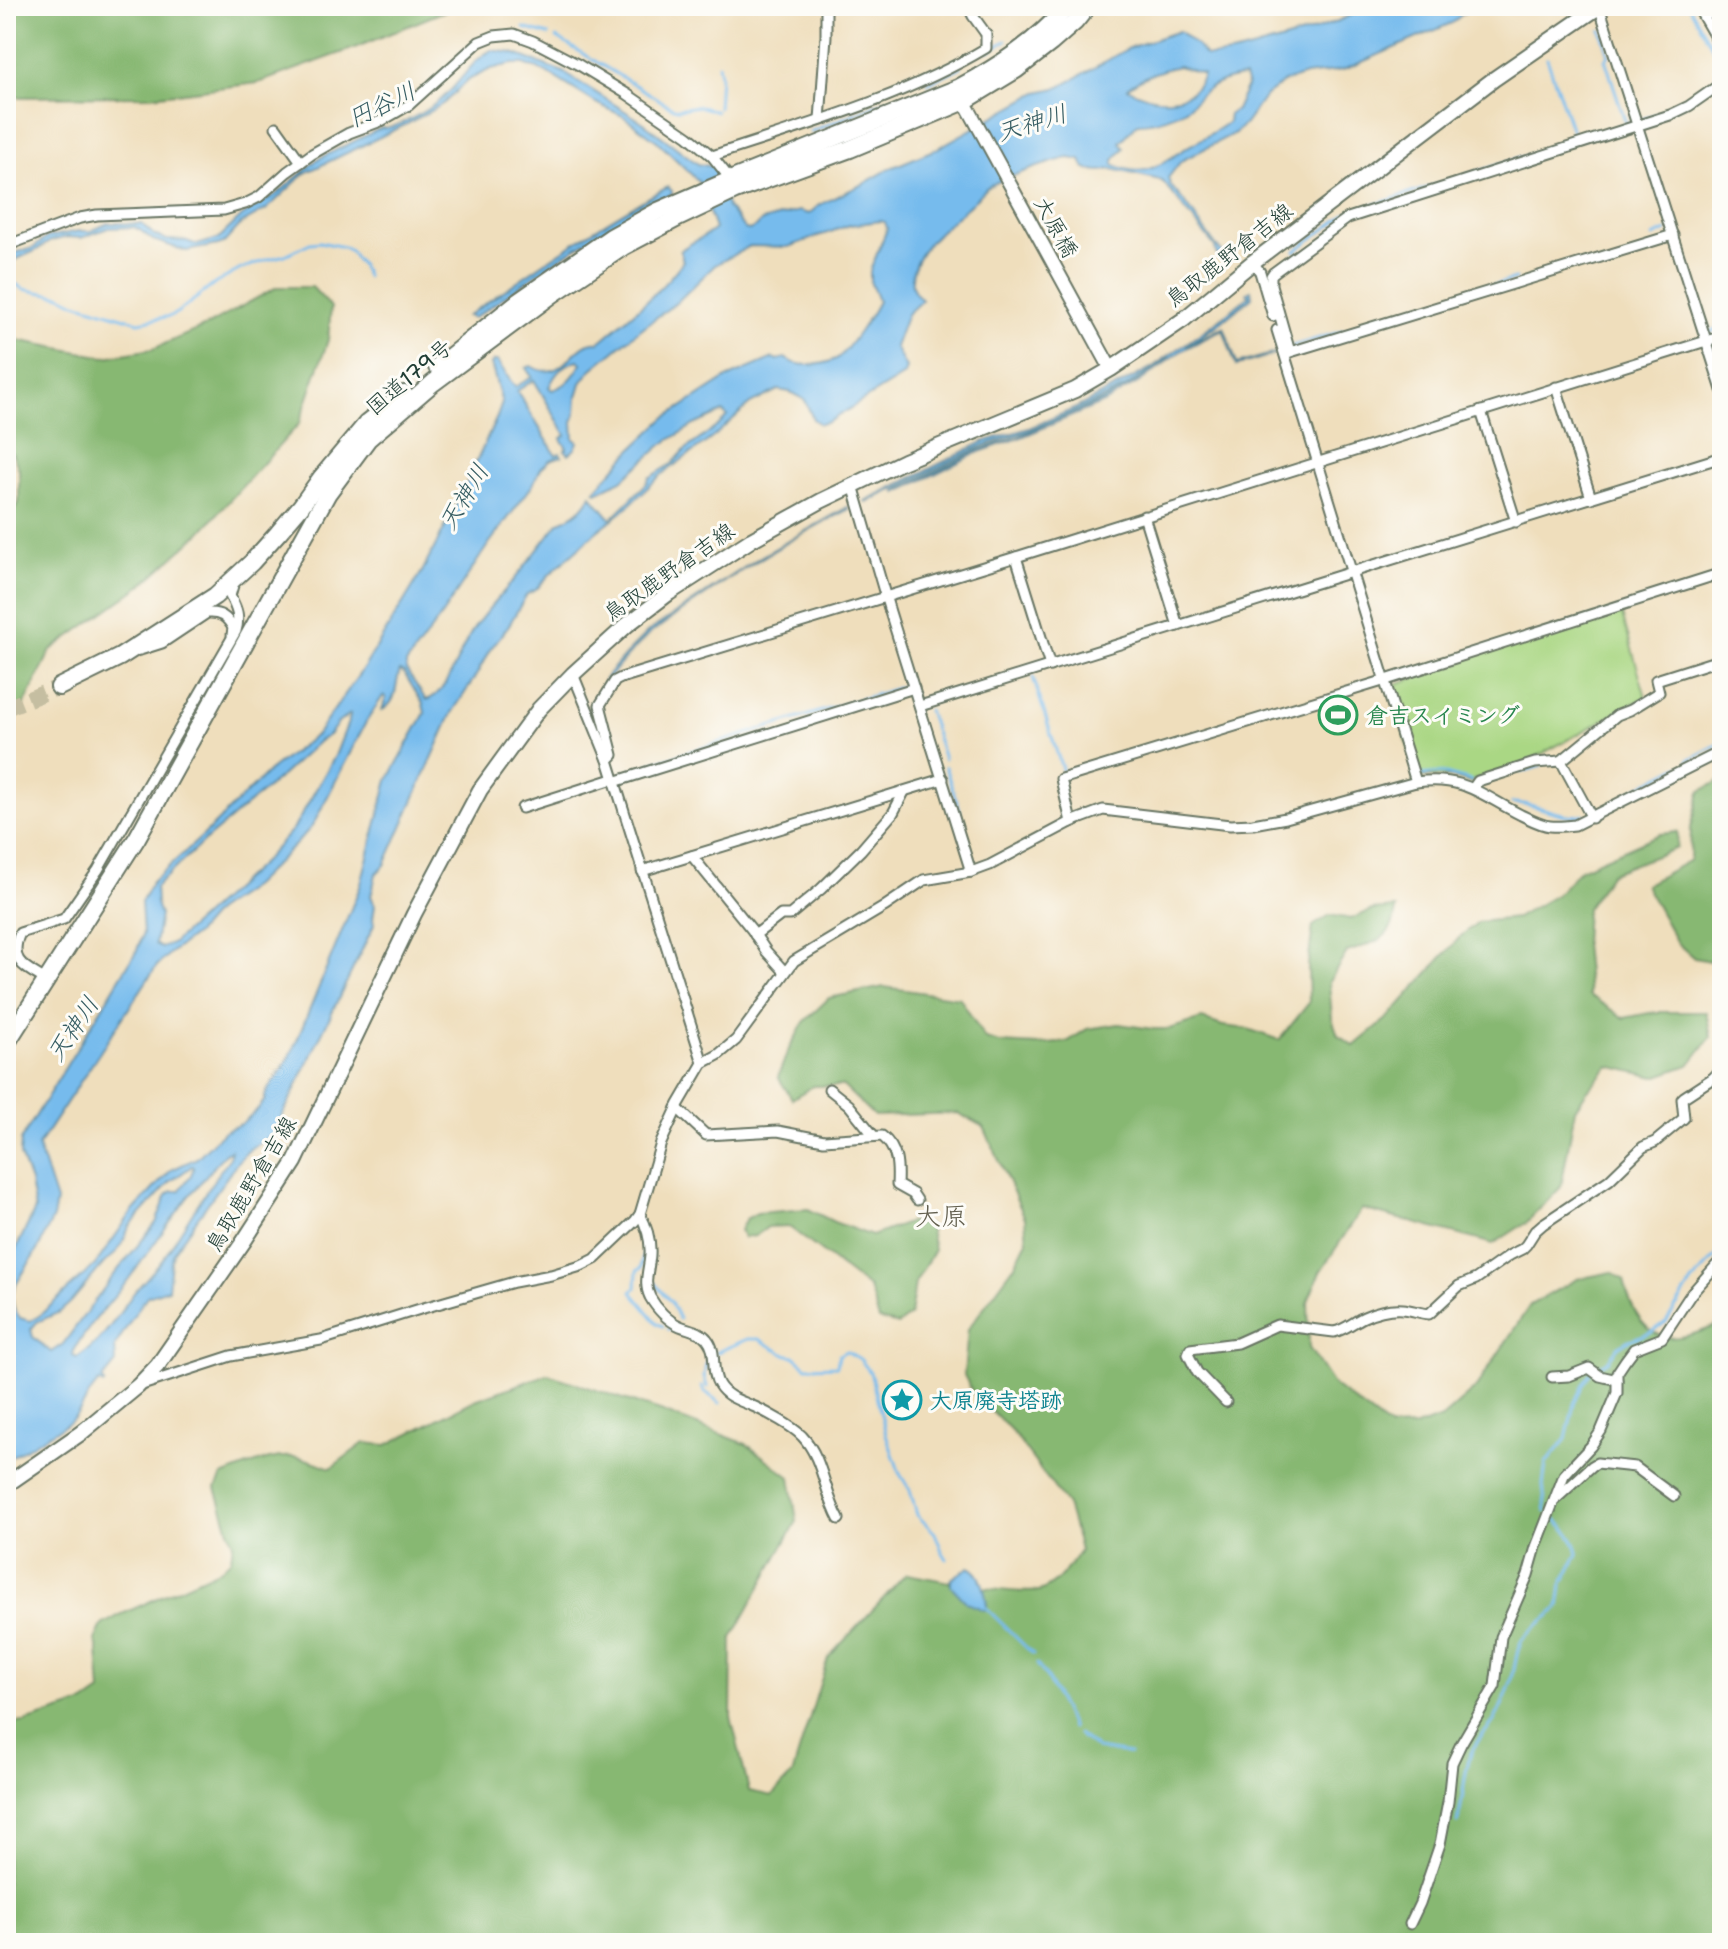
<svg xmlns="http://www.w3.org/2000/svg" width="1728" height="1949" font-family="'Shantell Sans','Klee One',sans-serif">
<rect width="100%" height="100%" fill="#fdfcf7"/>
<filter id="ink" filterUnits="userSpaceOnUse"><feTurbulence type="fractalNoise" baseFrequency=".0125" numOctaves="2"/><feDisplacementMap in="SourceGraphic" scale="16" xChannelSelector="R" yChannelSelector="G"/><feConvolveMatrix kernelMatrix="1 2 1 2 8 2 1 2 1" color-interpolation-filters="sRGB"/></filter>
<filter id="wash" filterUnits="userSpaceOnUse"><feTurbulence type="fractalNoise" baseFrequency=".006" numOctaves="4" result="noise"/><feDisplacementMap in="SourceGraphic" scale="32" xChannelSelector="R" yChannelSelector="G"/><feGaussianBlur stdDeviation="1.8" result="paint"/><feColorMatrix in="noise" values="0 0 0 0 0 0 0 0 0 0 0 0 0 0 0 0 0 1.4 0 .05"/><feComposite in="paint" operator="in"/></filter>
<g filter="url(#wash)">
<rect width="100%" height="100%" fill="#efdebc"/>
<polygon fill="#aad784" stroke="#648a5c" stroke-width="2" points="1620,608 1646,697 1523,764 1476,779 1470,783 1450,777 1417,777 1391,689 1392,685 1461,663 1462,659"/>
<g fill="#87b872" stroke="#537a53" stroke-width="2">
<polygon points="6,6 457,6 352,49 258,83 151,96 6,97"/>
<polygon points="277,287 312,287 331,307 328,340 299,424 200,533 142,585 51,650 27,700 11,723 6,746 6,519 19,503 19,469 12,453 6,452 6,338 105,357 153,349 206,326"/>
<polygon points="1722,779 1722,963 1694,958 1677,943 1645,885 1690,860 1691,828 1700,792"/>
<path d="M1678 832 1677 848 1611 873 1586 909 1584 943 1589 995 1624 1018 1655 1012H1706L1711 1037 1689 1065 1655 1077 1609 1066 1587 1091 1575 1109 1561 1187 1527 1222 1493 1244 1362 1209 1320 1272 1308 1301 1309 1348 1334 1386 1390 1428 1416 1427 1442 1418 1475 1389 1530 1305 1577 1279 1612 1272 1624 1280C1629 1303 1640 1332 1667 1337 1682 1340 1708 1329 1722 1324V1943H6V1724L25 1722 85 1703 101 1692 98 1649 95 1640 102 1625 120 1615 221 1569 231 1559 233 1543 216 1488 222 1476C248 1466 277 1451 305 1459 314 1461 322 1465 331 1468L364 1443 387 1445 475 1400 548 1374 663 1412 746 1444 790 1477 797 1521 732 1638 731 1717 749 1791 772 1796 792 1775 828 1658 906 1574C932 1578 1021 1598 1042 1590 1059 1583 1071 1564 1080 1550L1067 1505 1010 1429 974 1395 964 1375 968 1329 1015 1265 1027 1241 1025 1218 984 1127 958 1113 874 1116 843 1086H813L792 1099 778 1077 787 1053 804 1022 829 998 884 987 960 998 985 1039 1000 1043 1038 1045 1067 1042 1087 1029 1119 1024 1153 1029H1169L1202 1019 1223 1026 1248 1029 1279 1040 1309 1003 1308 965 1313 926 1330 915 1351 919 1372 910 1396 908C1394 940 1374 943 1347 952L1329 982 1332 1018 1338 1035 1354 1046 1390 1016 1460 937 1478 922 1516 918 1557 894 1580 869 1660 834Z"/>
<polygon points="808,1209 834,1222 872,1236 910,1222 929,1225 934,1250 915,1283 910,1315 898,1325 879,1320 869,1288 788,1226 768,1227 755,1236 744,1238 740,1230 746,1219 757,1213"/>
</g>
<g fill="#76bbed" stroke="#4a7c90" stroke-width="2" fill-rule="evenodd">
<path d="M1370 6H1472L1452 23 1362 62 1343 70 1306 75 1284 82 1265 96 1245 124 1235 133 1181 161 1168 178 1171 186 1187 205 1214 243 1229 260 1223 261 1216 253 1215 247 1164 183 1160 180 1112 169 1100 171 1085 169 1081 160C1080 160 1070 158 1069 158 1055 160 998 180 986 188 981 192 977 198 973 202 951 223 908 251 912 285 913 292 918 295 922 300L907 314 895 347 906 368 904 375 828 422 820 424 813 419 805 400 790 392 778 390 750 404 712 438 661 475 622 512 596 532 550 574 536 590 527 594 509 625 489 651 477 674 452 713 385 865 376 874 371 896 375 905 373 918 374 925 273 1135 251 1148 239 1160 174 1251 171 1262 168 1289 147 1296 136 1312 115 1346 116 1363 102 1380 105 1383 103 1385 99 1382C86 1394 83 1411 70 1422L6 1460V1269L35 1210 30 1182 20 1155 21 1140 137 950 143 933 141 902 152 882 209 830 269 771 317 734 365 666 423 570 458 502 497 417 502 403 491 364 493 363V361H497L515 387 532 377 526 368 531 366C565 386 573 338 599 342L603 339C631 314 661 292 683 261L680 251C690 242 704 238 715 229L698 181 657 141 623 116 596 103 546 72 524 64H512L491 69 468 80 444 103 436 108 407 124 305 173 267 209 241 224 224 243 218 245 186 251 153 240 140 230 134 227 108 228 81 238 68 237 51 241 35 251 6 264V259L15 253 33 248 48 237 79 231H91L108 223 142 224 154 235 167 240 187 241 197 245 218 239 242 216 278 193 318 159 381 128C397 130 435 106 447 94 462 80 473 59 492 50L513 53 563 72 644 123 698 164 715 167 719 172 727 207 745 229 749 230 756 227 762 221 799 211 809 214 819 205 863 184 891 168 936 149 1038 92 1060 87 1129 48 1179 31 1197 46 1206 56C1225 57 1244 51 1262 46 1300 36 1336 24 1370 6ZM1178 66 1203 74C1192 108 1152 102 1127 88 1141 77 1161 70 1178 66ZM1244 77 1247 86 1236 110 1229 114 1228 122C1214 133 1199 140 1184 149 1172 157 1159 167 1145 170 1136 172 1121 169 1114 164V160L1124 148 1120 142 1138 123C1154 123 1178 116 1191 105 1196 101 1199 95 1204 92 1217 83 1228 78 1244 77ZM880 221 885 222 887 229 870 271V281L878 301C873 312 846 354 836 359 821 366 798 368 785 358L778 360 773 358 727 378 665 418 632 449 595 490 597 492 622 480 663 444 694 425 723 412 727 416 719 425 685 450 672 464 649 478 647 483 611 519 591 495C585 508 573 517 559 522 543 542 529 562 513 581 496 601 475 622 464 646 456 662 445 696 426 700L406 670V664L439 619 488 545 532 486 541 468 550 460 562 456 560 453 556 455 517 391 534 380 566 435 561 439 567 448 565 450 569 454 575 449 578 442 574 439 573 422 576 412 577 397 581 383 591 370 637 332 677 302 715 265 750 246 788 247 850 225ZM578 360 582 363C574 376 567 386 552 390L549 387C556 373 562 365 578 360ZM400 671 404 673 423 704 425 713 388 780 360 887 293 1050 282 1070 271 1085 266 1093 264 1101 258 1109 241 1124 224 1131 197 1158 171 1170 133 1211 95 1265 39 1316 30 1321 20 1318 14 1309 12 1297 14 1288 39 1247 53 1218 56 1201 38 1146 156 967 169 954 196 934 215 912 253 886 297 843 313 825 366 722 383 696 386 697 382 710C399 701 394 686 400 671ZM350 714V717L335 756 294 828 263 862 172 944 161 948 155 944 160 915 156 903 155 887 202 843 279 778 319 741 329 735 338 723ZM231 1150 229 1159C205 1190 186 1224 165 1256 156 1270 143 1281 133 1294 115 1319 104 1340 77 1358L73 1356 74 1349 94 1321 125 1284 188 1197 225 1153ZM192 1166 194 1167 191 1175 179 1191H173L167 1195 156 1223 113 1276 63 1344 51 1352 33 1337 31 1329 37 1322 60 1312 71 1302 104 1263 115 1254 122 1244 129 1227 170 1182Z"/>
<path d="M668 187 672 191V194L664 198 662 197C596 231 535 275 474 318L467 316C533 271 597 224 668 187Z"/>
<polygon points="1251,290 1252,297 1219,324 1186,346 1224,327 1237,364 1278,352 1278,353 1236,366 1223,329 1181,351 1141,381 1103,403 1019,438 979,452 897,493 896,491 979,450 1019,437 1102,401 1141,379 1170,357 1124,388 1078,410 1028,431 980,447 866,503 865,501 983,442 1029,428 1076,408 1122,384 1151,368 1215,323 1249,296 1247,292"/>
<path d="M848 507 849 509C779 543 714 588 651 633 630 652 609 675 595 699H593L609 673 626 654 649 631 760 557Z"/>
<path d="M969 1567C982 1572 985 1591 987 1605V1609L984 1610 967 1603 951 1586V1579Z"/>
</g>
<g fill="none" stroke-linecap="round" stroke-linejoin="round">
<g stroke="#76bbed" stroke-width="3">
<polyline points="1689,6 1722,64"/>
<polyline points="524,28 549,35"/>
<polyline points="1601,30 1609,55 1605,59 1626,124"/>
<polyline points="557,38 673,108 678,109 698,106 716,111"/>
<polyline points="988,51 1006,41"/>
<polyline points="1547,58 1575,140"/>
<polyline points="928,83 961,67"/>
<polyline points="718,108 720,75 718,64"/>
<polyline points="1643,119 1684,104 1695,96"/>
<polyline points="810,132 888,100"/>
<polyline points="1676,230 1697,292"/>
<polyline points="1653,237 1667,231"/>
<polyline points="1295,251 1346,214 1633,122"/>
<polyline points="6,283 16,284 23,289 38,292 62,296 76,303 139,322 171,316 178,312 216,283 241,269 266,260 285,255 310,243 320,242 344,247 350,251 360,264 367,277"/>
<polyline points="1492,286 1515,279"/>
<polyline points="1703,314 1710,335"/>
<polyline points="1710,332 1722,328"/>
<polyline points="1713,345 1722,373"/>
<polyline points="1293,346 1343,331"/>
<polyline points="1033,677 1063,772"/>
<polyline points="928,710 944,759"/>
<polyline points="1688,760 1722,742"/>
<polyline points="649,764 907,685"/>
<polyline points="945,767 960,811"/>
<polyline points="1521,772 1541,766"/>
<polyline points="1420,775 1442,773 1471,781"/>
<polyline points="1630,792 1679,766"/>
<path d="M1512 803C1536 802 1559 819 1584 815"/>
<polyline points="635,1230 641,1230 644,1248 641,1268 637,1271 636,1288 632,1292 658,1324 663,1326"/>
<polyline points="652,1280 671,1302 679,1319"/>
<polyline points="668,1329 682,1331"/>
<polyline points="700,1338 708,1351 704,1376 707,1387"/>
<polyline points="717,1352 748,1339 759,1339 784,1354 794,1356 807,1367 837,1366 839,1355 846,1351 860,1359 870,1372 886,1434 900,1474 910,1490 917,1515 935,1533 942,1551 947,1559"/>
<polyline points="1594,1369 1608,1361 1618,1347 1627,1341 1652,1332 1666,1322 1692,1282 1722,1250"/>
<polyline points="702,1386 704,1391 720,1403"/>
<polyline points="1546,1512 1543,1485 1546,1463 1566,1439 1574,1404 1582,1386 1590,1373"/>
<polyline points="984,1606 1033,1654"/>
<polyline points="1037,1664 1046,1676 1072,1728"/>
<polyline points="1078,1734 1097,1749 1129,1754"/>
<path d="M1457 1823C1465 1799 1462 1773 1472 1751 1477 1739 1487 1731 1494 1721 1500 1710 1507 1694 1511 1682 1515 1670 1516 1649 1522 1640 1532 1627 1548 1619 1559 1607L1562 1585 1578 1554C1576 1538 1565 1527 1553 1517"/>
</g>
</g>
</g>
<g filter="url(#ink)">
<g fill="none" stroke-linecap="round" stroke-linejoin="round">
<polyline stroke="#c5bea1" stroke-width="16" stroke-dasharray="16 8" stroke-linecap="butt" points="6,708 59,687"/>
<g stroke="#687564" stroke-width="13">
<g id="street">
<polyline points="1599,6 1722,390"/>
<polyline points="1697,6 1722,49"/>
<polyline points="1704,17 1722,6"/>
<polyline points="820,120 826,36 826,6"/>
<polyline points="276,127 301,162"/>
<path d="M712 156C805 125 901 99 986 48V34L973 16 968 6"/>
<polyline points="6,246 80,218 97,215 224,210 245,204 259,197 287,172 312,154 349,133 381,121 409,105 479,42 494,36 514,34 533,41 579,65 627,94 688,136 712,156 731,180"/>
<polyline points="1253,262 1260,272 1273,316"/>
<polyline points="1277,330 1416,782"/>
<polyline points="1290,352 1271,285 1271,276 1273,273 1348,218 1670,115 1689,106 1722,83"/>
<polyline points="1287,353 1673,235"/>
<polyline points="1556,387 1591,498"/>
<polyline points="1481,411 1516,522"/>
<polyline points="853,485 890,612 971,872"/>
<polyline points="1144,516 1178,626"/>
<polyline points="1016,557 1050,666"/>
<path d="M140 650 162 643 207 613C220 612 227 617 233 628L232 635"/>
<polyline points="573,674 608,760 703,1063"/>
<polyline points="920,706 1722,457"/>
<polyline points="608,760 613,755 600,705 615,681 621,678 1016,557 1722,336"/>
<polyline points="1561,761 1617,715 1630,710 1659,692 1656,680 1722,659"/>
<polyline points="614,782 914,688"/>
<polyline points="1473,788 1478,781 1535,763 1561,761 1592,818"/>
<polyline points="522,808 613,779"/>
<polyline points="1071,822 1061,779 1386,680 1722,573"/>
<polyline points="692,856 752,930 766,951 785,972"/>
<polyline points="642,871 943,779"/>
<polyline points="755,935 781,915 790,915 821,889 861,850 893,813 904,792"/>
<path d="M46 980C24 967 8 961 20 933L64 919 98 870 236 631C240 617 237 609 230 596L234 582"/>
<polyline points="829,1089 849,1105 874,1136"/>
<path d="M677 1108 706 1135 778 1131 824 1140 882 1136C898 1149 898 1166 897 1185L913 1194 917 1200"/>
<path d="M640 1214C647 1227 651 1240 650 1255 649 1270 643 1283 650 1297 656 1308 668 1321 680 1326 690 1330 701 1331 707 1339 718 1352 710 1371 719 1385 727 1398 742 1401 755 1407 768 1413 792 1426 802 1436 823 1458 824 1492 839 1519"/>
<polyline points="1552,1377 1569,1376 1589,1368 1600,1376 1617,1380"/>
<path d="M142 1385 231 1356 321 1340 420 1309 514 1282 551 1275 581 1266 595 1259 635 1221 640 1214 661 1143 679 1104 703 1063 718 1055 736 1040 794 961 884 907 924 880 971 872 990 865 1071 822 1103 810 1230 825 1253 824 1286 818 1416 782C1464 775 1481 795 1521 815 1530 819 1540 825 1550 826 1558 827 1567 826 1575 825L1722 751"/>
<path d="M1226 1402 1197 1372 1188 1354 1190 1349 1237 1343 1277 1325 1334 1332C1345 1330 1353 1322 1364 1317 1375 1312 1390 1308 1403 1309 1412 1310 1420 1313 1429 1314L1459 1286 1476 1279 1510 1255 1522 1249 1526 1245 1535 1231 1543 1224 1609 1180 1643 1147 1655 1142 1684 1118 1682 1099 1684 1097 1713 1078 1722 1069"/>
<polyline points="1557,1498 1592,1466 1597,1463 1635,1467 1674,1496"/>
<polyline points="1410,1924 1420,1903 1440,1844 1448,1802 1452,1763 1461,1744 1495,1686 1501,1637 1528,1575 1536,1547 1564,1475 1591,1446 1601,1431 1617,1393 1617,1373 1625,1361 1634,1349 1662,1338 1691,1294 1722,1259"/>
</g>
</g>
<g stroke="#687564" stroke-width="16">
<polyline id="secondary" points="961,95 1111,369"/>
</g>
<g stroke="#687564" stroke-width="18">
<polyline id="primary" points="6,1485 81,1433 138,1386 158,1365 244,1241 295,1162 414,914 480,790 539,709 573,674 627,625 669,593 751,540 821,501 904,461 1075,390 1111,369 1183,320 1253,262 1494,79 1600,6"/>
</g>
<g stroke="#687564" stroke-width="20">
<g id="highway">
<path d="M437 367 519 301 611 237 658 211 730 180 958 88C1001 65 1036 42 1068 6"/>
<polyline points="59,687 120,657 215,596 252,562 278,533 301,506 321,478 367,423 404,394"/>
<polyline points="6,1044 137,838 328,493 368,439 433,383 553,294 623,247 680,217 735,191 850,149 965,101 1016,70 1051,43 1075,22 1088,6"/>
</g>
</g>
<use href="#street" stroke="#fff" stroke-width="9"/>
<use href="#secondary" stroke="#fff" stroke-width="12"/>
<use href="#primary" stroke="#fff" stroke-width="14"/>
<use href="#highway" stroke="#fff" stroke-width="16"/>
</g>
</g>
<defs>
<g id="stadium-ring" transform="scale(2)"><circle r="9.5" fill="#fdfcf7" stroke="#2e9e5b" stroke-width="1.5"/><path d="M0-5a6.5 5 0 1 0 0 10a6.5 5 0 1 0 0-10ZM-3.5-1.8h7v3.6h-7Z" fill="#2e9e5b"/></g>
<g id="sight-ring" transform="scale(2)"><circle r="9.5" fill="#fdfcf7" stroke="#0f9aa8" stroke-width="1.5"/><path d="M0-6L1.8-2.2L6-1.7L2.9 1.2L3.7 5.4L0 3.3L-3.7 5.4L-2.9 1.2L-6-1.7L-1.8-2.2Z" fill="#0f9aa8"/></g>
</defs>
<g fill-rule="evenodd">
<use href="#stadium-ring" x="1338" y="715"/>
<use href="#sight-ring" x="902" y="1400"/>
</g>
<g text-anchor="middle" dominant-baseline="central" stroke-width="6" stroke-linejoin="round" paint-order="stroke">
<g font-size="22" fill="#1f3d34" stroke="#fdfcf7">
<text transform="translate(1056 227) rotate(61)">大原橋</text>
<text transform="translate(1229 255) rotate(-38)">鳥取鹿野倉吉線</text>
<text transform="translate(409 377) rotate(-40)">国道179号</text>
<text transform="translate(669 572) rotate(-35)">鳥取鹿野倉吉線</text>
<text transform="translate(251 1184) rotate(-59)">鳥取鹿野倉吉線</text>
</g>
<g font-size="22" font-weight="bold" fill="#27864d" stroke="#fdfcf7" text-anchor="start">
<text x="1366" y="715">倉吉スイミング</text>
</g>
<g font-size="22" font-weight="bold" fill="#0d838f" stroke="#fdfcf7" text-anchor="start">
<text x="930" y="1400">大原廃寺塔跡</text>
</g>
<g font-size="24" font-style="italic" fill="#355c62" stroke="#fdfcf7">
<text transform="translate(382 105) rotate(-26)">円谷川</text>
<text transform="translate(1032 123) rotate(-17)">天神川</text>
<text transform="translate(464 497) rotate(-59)">天神川</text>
<text transform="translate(73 1029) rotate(-56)">天神川</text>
</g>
<g font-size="26" fill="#646150" stroke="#fdfcf7">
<text x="941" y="1215">大原</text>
</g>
</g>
<rect width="1728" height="1949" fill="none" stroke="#fdfcf7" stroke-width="32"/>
</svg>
